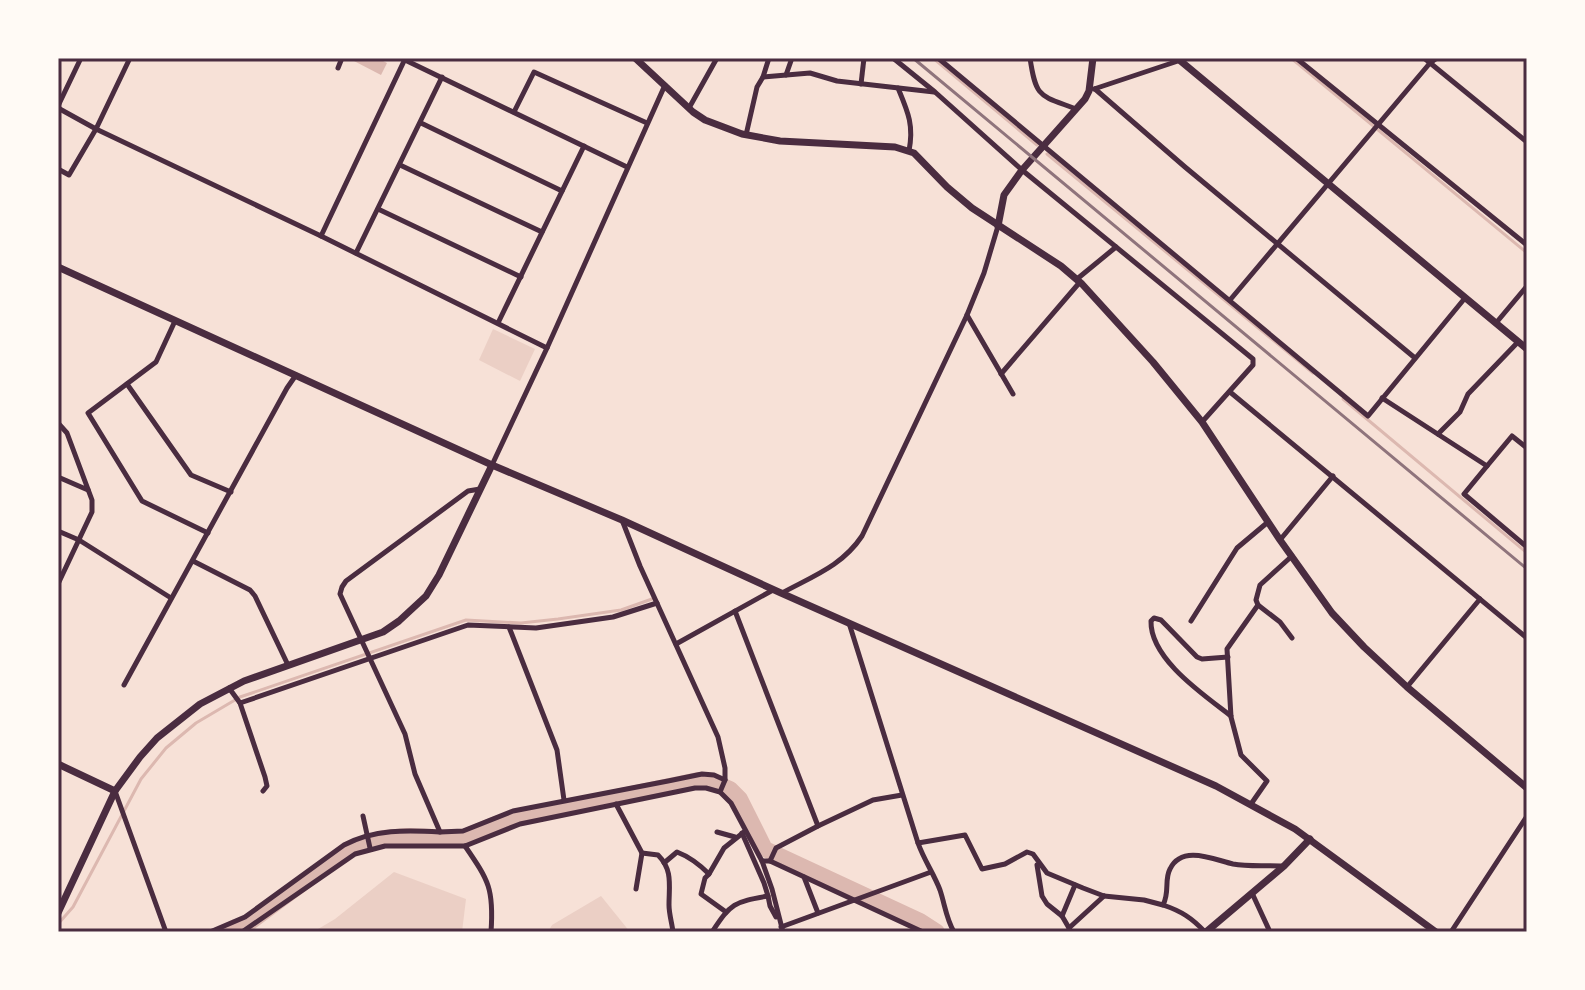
<svg xmlns="http://www.w3.org/2000/svg" width="1585" height="990" font-family="'Golos Text',sans-serif">
<rect width="100%" height="100%" fill="#f7e1d7"/>
<g fill="#ebcfc5">
<polygon points="493,329 535,349 520,381 479,360"/>
<polygon points="394,872 466,899 462,932 313,932 335,919"/>
<polygon points="601,896 630,932 548,932 552,925"/>
</g>
<polygon fill="#dcb8b0" points="356,58 377,58 387,63 381,75 354,61"/>
<g fill="none" stroke-linecap="round" stroke-linejoin="round">
<g stroke="#dcb8b0" stroke-width="3">
<polyline points="933,58 1037,145"/>
<polyline points="1291,58 1527,253"/>
<polyline points="1047,154 1313,373"/>
<polyline points="1343,399 1527,553"/>
<polyline points="58,924 73,907 141,779 166,748 196,723 240,697 466,620 521,623 558,619 621,610 652,599"/>
</g>
<polyline stroke="#dcb8b0" stroke-width="16" points="228,932 249,923 342,854 361,844 384,838 407,836 457,838 467,836 496,824 515,818 698,780 714,782 730,789 740,799 765,849 920,921 937,932"/>
<g stroke="#4a2c40" stroke-width="5">
<polyline points="893,58 935,92 1022,170 1253,359 1253,365 1202,422"/>
<polyline points="938,58 1368,416 1465,298"/>
<path d="M1030 58C1036 99 1040 95 1076 109"/>
<polyline points="1296,58 1527,245"/>
<polyline points="1424,58 1527,142"/>
<polyline points="405,60 627,167"/>
<polyline points="338,68 342,58"/>
<polyline points="786,75 792,58"/>
<polyline points="763,77 810,73 837,81 934,92"/>
<polyline points="861,84 864,58"/>
<path d="M898 88C908 112 914 125 909 151"/>
<polyline points="1094,89 1187,58"/>
<polyline points="1095,89 1185,167 1415,358"/>
<polyline points="58,106 81,58"/>
<polyline points="58,108 96,129 321,236 547,348"/>
<polyline points="689,108 717,58"/>
<polyline points="514,112 534,72 647,123"/>
<polyline points="421,123 562,191"/>
<polyline points="746,135 757,87 763,77 769,58"/>
<polyline points="400,165 542,232"/>
<polyline points="58,169 69,175 96,129 130,58"/>
<polyline points="378,209 521,277"/>
<polyline points="321,236 405,59"/>
<polyline points="356,253 442,77"/>
<polyline points="1077,279 1116,247"/>
<polyline points="1230,300 1430,63 1437,58"/>
<polyline points="967,315 1013,394"/>
<polyline points="175,321 156,362 88,413 142,501 208,533"/>
<polyline points="498,323 584,146"/>
<polyline points="1496,323 1527,286"/>
<polyline points="1001,374 1080,282"/>
<polyline points="127,384 191,475 231,492"/>
<polyline points="1230,392 1527,638"/>
<polyline points="1382,398 1487,466 1512,436 1527,448"/>
<polyline points="58,423 67,433 92,500 92,512 58,584"/>
<polyline points="1438,434 1460,412 1468,394 1518,342"/>
<polyline points="492,465 547,348 665,85"/>
<polyline points="1487,466 1464,494 1527,547"/>
<polyline points="58,477 88,490"/>
<polyline points="480,489 468,491 346,581 342,587 340,594 405,734 415,774 440,832 463,831 513,811 668,781 702,774 714,775 725,780"/>
<polyline points="622,520 640,566 718,737 725,768 725,780 720,792"/>
<polyline points="58,531 79,540 171,598"/>
<polyline points="1280,540 1333,476"/>
<polyline points="193,561 250,590 255,596 288,665"/>
<path d="M782 593C813 576 842 566 862 536L967 315 984 273 998 226"/>
<polyline points="1258,605 1280,622 1292,638"/>
<polyline points="735,611 818,826"/>
<polyline points="1191,621 1237,548 1268,522"/>
<path d="M849 623 918 843C924 860 934 874 940 890 945 905 946 918 954 932"/>
<polyline points="509,627 557,750 564,800"/>
<polyline points="676,644 773,590"/>
<path d="M1228 657 1202 659 1197 657 1161 620 1154 618 1151 621C1150 659 1204 695 1231 716"/>
<polyline points="124,685 287,388 296,375"/>
<polyline points="1407,687 1480,599"/>
<polyline points="229,688 240,703 265,777 267,786 263,791"/>
<polyline points="240,703 468,625 536,628 613,617 657,603"/>
<polyline points="115,791 166,932"/>
<path d="M616 804 642 853 658 855C673 870 669 885 669 905 669 914 672 923 673 932"/>
<polyline points="1251,804 1267,781 1241,755 1231,717 1227,649 1258,605 1256,600 1260,585 1292,556"/>
<polyline points="363,816 370,848"/>
<polyline points="717,832 735,837"/>
<path d="M918 843 965 835 982 869 1005 864 1027 852 1033 854 1047 873 1083 888 1104 896 1144 900 1163 905C1170 892 1164 880 1170 869 1182 844 1215 860 1233 864 1249 867 1267 865 1283 866"/>
<path d="M465 846C489 881 494 889 491 932"/>
<polyline points="762,861 770,861 923,932"/>
<polyline points="770,861 776,848 818,826 873,800 902,795"/>
<path d="M664 863 677 852C690 857 699 864 709 874L724 848 744 832"/>
<polyline points="1037,865 1042,896 1047,904 1062,916 1069,928"/>
<polyline points="709,874 705,878 701,894 726,912"/>
<polyline points="804,877 818,913"/>
<polyline points="636,889 642,853"/>
<polyline points="1252,893 1270,932"/>
<polyline points="768,896 770,906 776,917"/>
<path d="M1163 905C1181 911 1192 918 1205 932"/>
<polyline points="1062,916 1075,885"/>
<polyline points="781,927 931,872"/>
<path d="M210 932 245 917 344 845C374 829 407 830 440 832"/>
<polyline points="242,932 355,854 385,846 465,846 520,824 695,788 706,788 720,792 731,803 762,861 772,889 783,932"/>
<path d="M712 932C731 903 734 902 768 896L764 883 742 833"/>
<polyline points="1071,932 1069,928 1104,896"/>
<polyline points="1451,932 1527,816"/>
</g>
<g stroke="#4a2c40" stroke-width="7">
<polyline points="1177,58 1527,349"/>
<polyline points="998,226 1004,195 1022,170 1085,99 1089,91 1093,58"/>
<polyline points="58,764 115,791"/>
<polyline points="58,913 115,791 140,757 157,738 200,704 244,681 383,632 399,621 426,596 439,575 492,465"/>
<polyline points="1206,932 1284,866 1310,839"/>
</g>
<g stroke="#4a2c40" stroke-width="7">
<polyline points="635,58 693,112 705,120 742,134 780,141 895,147 914,153 947,187 972,208 1061,266 1082,284 1153,362 1202,422 1280,540 1332,613 1364,647 1407,687 1527,788"/>
<polyline points="58,267 492,465 622,520 781,593 1216,786 1295,829 1436,932"/>
</g>
<polyline stroke="#8f747c" stroke-width="3" points="913,58 1527,569"/>
</g>
<rect width="1585" height="990" fill="none" stroke="#fffaf5" stroke-width="120"/>
<rect x="60" y="60" width="1465" height="870" fill="none" stroke="#4a2c40" stroke-width="3"/>
</svg>
